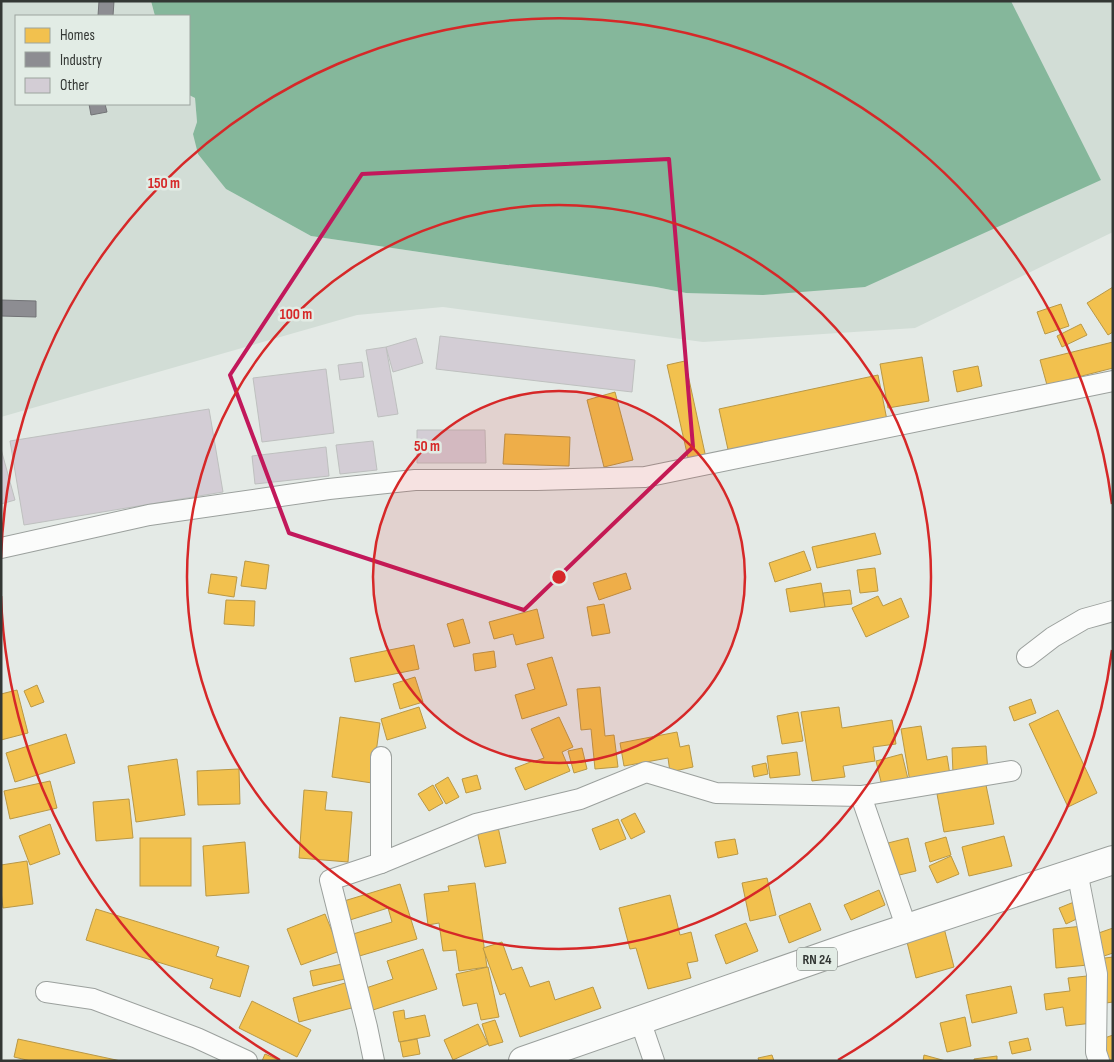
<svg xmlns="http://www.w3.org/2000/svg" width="1114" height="1062" font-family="'Sofia Sans Condensed',sans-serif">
<rect width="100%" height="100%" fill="#e4eae6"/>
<polygon fill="#d2ddd6" points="1,1 151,1 155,16 16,16 16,104 189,104 189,95 195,98 197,122 193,134 214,173 226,189 311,236 656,287 686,293 1100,180 1011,1 1113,1 1113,232 915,328 703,342 443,307 357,315 1,417"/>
<polygon fill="#85b79b" points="151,1 1011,1 1101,180 865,287 763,295 686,293 656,287 311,236 226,189 198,154 193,134 197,122 195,98 189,95 189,16 155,16"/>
<g fill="#f2c14e" stroke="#b99846">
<polygon points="1113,287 1113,332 1108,335 1087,303"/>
<polygon points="1061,304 1069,326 1045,334 1037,312"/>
<polygon points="1081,324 1087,335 1062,347 1057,336"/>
<polygon points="1113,342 1113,368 1047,385 1040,360"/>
<polygon points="922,357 929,401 888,408 880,364"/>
<polygon points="685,361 706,458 689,462 667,365"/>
<polygon points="978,366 982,386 957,392 953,371"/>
<polygon points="878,375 887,420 729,454 719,409"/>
<polygon points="615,392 633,460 604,467 587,400"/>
<polygon points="505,434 570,437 569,466 503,464"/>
<polygon points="875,533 881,554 817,568 812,547"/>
<polygon points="804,551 811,570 775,582 769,563"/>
<polygon points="245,561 269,565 266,589 241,586"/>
<polygon points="875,568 878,591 860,593 857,570"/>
<polygon points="626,573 631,589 599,600 593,583"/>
<polygon points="211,574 237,577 234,597 208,593"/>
<polygon points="821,583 825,607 790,612 786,589"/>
<polygon points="850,590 852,604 825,607 823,593"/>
<polygon points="878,596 883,606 901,598 909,617 866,637 852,608"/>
<polygon points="226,600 255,601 254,626 224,624"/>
<polygon points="604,604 610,633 592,636 587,607"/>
<polygon points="537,609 544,638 516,645 513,634 494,639 489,622"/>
<polygon points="463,619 470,643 454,647 447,624"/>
<polygon points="414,645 419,669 355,682 350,658"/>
<polygon points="494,651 496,667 475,671 473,654"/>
<polygon points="552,657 567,705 522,719 515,695 535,689 527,664"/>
<polygon points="415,677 423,702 400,709 393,684"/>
<polygon points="37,685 44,702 31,707 24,691"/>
<polygon points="600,687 605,736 614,735 618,767 595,769 591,729 581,730 577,689"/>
<polygon points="17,690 28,733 1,740 1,694"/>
<polygon points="1031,699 1036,713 1014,721 1009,707"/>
<polygon points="419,707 426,728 387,740 381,719"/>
<polygon points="839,707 842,728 892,720 896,744 873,747 875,761 843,766 845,777 812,781 801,712"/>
<polygon points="1058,710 1097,793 1068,807 1029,724"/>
<polygon points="798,712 803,741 782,744 777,716"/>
<polygon points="340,717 380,723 372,783 332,777"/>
<polygon points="559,717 573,747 562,752 570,771 525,790 515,768 533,761 533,762 544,758 531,729"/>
<polygon points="921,726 927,760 947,756 950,775 910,782 901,729"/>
<polygon points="677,732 680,747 689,745 693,767 670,772 668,758 624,766 620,743"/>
<polygon points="66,734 75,763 15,782 6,753"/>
<polygon points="986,746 988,772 953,774 952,748"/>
<polygon points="582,748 587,769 574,773 568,751"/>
<polygon points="797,752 800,775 770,778 767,756"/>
<polygon points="902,754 908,779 882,786 876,761"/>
<polygon points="177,759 185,815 136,822 128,766"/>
<polygon points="766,763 768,774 754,777 752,766"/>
<polygon points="239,769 240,804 198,805 197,771"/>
<polygon points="477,775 481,789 466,793 462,779"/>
<polygon points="448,777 459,797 446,804 435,785"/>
<polygon points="50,781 57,808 10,819 4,791"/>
<polygon points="433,785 443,803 429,811 418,794"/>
<polygon points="986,785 994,824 944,832 937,794"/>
<polygon points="304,790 327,792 325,810 352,812 348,862 299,858"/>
<polygon points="129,799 133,838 96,841 93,802"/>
<polygon points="635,813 645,832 631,839 621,820"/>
<polygon points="618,819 626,839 600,850 592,829"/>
<polygon points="50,824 60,854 30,865 19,836"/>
<polygon points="498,827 506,863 485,867 477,831"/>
<polygon points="1004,836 1012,866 969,876 962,847"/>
<polygon points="946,837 951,855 930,862 925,843"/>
<rect x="140" y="838" width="51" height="48"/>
<polygon points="908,838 916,871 891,877 884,844"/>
<polygon points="735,839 738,854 718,858 715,842"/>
<polygon points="245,842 249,893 206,896 203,846"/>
<polygon points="951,856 959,874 937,883 929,866"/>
<polygon points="27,861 33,904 3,908 1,891 1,865"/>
<polygon points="767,878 776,915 750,921 742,883"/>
<polygon points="475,883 487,967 459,971 456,950 443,951 439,923 428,925 424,894 449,891 448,886"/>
<polygon points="400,884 417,939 356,957 350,935 392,922 388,908 350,920 344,901"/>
<polygon points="879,890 885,905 851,920 844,905"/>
<polygon points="670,895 680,935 691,932 698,961 687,963 691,978 648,989 636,948 630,949 619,908"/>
<polygon points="1079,900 1085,915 1066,924 1059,908"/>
<polygon points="810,903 821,930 789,943 779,916"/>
<polygon points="96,909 219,947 216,956 249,966 240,997 210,988 213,979 86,940"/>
<polygon points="325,914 340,951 301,965 287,929"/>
<polygon points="746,923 758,951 726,964 715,935"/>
<polygon points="943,924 954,967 916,978 905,934"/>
<polygon points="1084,926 1088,965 1056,968 1053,929"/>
<polygon points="1113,928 1113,953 1098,958 1090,936"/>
<polygon points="502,942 512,970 522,967 530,987 549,981 555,1000 593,987 601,1008 520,1037 505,993 500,995 483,948"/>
<polygon points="423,949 437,989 370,1011 363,989 393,979 387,961"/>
<polygon points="1113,957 1113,1002 1106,1003 1097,959"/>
<polygon points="342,964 345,979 313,986 310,971"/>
<polygon points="488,967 499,1017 481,1020 477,1003 463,1006 456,974"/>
<polygon points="1087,976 1093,1023 1066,1026 1063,1007 1046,1010 1044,994 1070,991 1068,978"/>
<polygon points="352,981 359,1006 299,1022 293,998"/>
<polygon points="1011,986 1017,1013 972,1023 966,995"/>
<polygon points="252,1001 311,1030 297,1057 239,1028"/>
<polygon points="404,1010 405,1019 425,1015 430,1036 399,1042 393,1012"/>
<polygon points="965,1017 971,1046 947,1052 940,1023"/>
<polygon points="495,1020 503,1042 489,1046 482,1024"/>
<polygon points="478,1024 488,1044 453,1060 444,1040"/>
<polygon points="1113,1035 1113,1061 1106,1061 1099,1040"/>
<polygon points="1028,1038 1031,1050 1012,1054 1009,1042"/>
<polygon points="18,1039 121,1061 31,1061 14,1057"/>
<polygon points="417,1039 420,1054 403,1057 400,1042"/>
<polygon points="265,1054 281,1061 262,1061"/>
<polygon points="772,1055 774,1061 759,1061 758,1058"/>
<polygon points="924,1055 946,1061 923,1061"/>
<polygon points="997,1056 997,1061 974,1061 974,1059"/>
</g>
<g fill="#8d8d92" stroke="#727376">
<polygon points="99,1 114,1 113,16 98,16"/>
<polygon points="89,104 105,104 107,112 91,115"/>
<polygon points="1,300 36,301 36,317 1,316"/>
</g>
<g fill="#d3cdd5" stroke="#bec0bf">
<polygon points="440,336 635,360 632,392 436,369"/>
<polygon points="416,338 423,363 393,372 386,347"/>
<polygon points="386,347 398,414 378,417 366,350"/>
<polygon points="362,362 364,377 340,380 338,365"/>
<polygon points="326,369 334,433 262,442 253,378"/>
<polygon points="209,409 223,492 24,525 10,441"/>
<polygon points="417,430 485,430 486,463 417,463"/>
<polygon points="373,441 377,470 340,474 336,445"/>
<polygon points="326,447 329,476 255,484 252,456"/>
<polygon points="1,449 15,500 1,504"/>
</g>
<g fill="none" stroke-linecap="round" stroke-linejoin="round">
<g stroke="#9ba09d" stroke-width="22">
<g id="street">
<polyline points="1,548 149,515 329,489 415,480 537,480 645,477 1113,381"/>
<polyline points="1027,657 1053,637 1084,619 1113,611"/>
<polyline points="861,796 1011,771"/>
<polyline points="381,863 476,824 580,799 646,772 716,793 861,796 907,929"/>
<polyline points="1077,871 1097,974 1096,1052 1099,1061"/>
<polyline points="46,992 93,999 197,1038 247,1061"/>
<polyline points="640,1020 654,1061"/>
<polyline points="374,1061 367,1027 330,880 381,863 381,757"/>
</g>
</g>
<g stroke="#9ba09d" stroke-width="30">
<polyline id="primary" points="523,1061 856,945 1113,860"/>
</g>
<use href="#street" stroke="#fbfcfb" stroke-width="20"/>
<use href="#primary" stroke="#fbfcfb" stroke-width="28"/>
</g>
<path fill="none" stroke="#c2185b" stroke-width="4" stroke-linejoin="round" d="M669 159 693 447 524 610 289 533 230 375 362 174Z"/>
<circle cx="559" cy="577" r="186" fill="#d62828" fill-opacity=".12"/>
<g fill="none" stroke="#d62828" stroke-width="2.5">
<circle cx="559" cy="577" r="186"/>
<circle cx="559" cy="577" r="372"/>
<path d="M1112 650A558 558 0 0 1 838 1060M280 1060A558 558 0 0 1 1 596M1 558A558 558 0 0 1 1112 504"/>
</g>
<g text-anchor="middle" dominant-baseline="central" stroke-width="5" stroke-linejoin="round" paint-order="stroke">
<rect fill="#e2ece5" stroke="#686d69" stroke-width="1" x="797" y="947.5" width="40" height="23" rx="4"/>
<g font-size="14" font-weight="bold" fill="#333734">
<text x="817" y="959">RN 24</text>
</g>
</g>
<circle cx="559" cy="577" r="8" fill="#d62828" stroke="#e2ece5" stroke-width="2.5"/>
<g font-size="15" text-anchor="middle" font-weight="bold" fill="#d62828" stroke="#e2ece5" stroke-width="5" stroke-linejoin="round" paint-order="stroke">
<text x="164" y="188">150 m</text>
<text x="296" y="319">100 m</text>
<text x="427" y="451">50 m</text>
</g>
<rect width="1114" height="1062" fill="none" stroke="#333734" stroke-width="5"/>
<rect x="15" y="15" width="175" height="90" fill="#e2ece5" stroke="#9ca49e"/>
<rect x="25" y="28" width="25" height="15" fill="#f2c14e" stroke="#9ca49e"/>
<text x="60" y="40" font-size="15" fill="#333734">Homes</text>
<rect x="25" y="52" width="25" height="15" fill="#8d8d92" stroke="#9ca49e"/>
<text x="60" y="65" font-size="15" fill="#333734">Industry</text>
<rect x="25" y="78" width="25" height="15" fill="#d3cdd5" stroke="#9ca49e"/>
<text x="60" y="90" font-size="15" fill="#333734">Other</text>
</svg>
